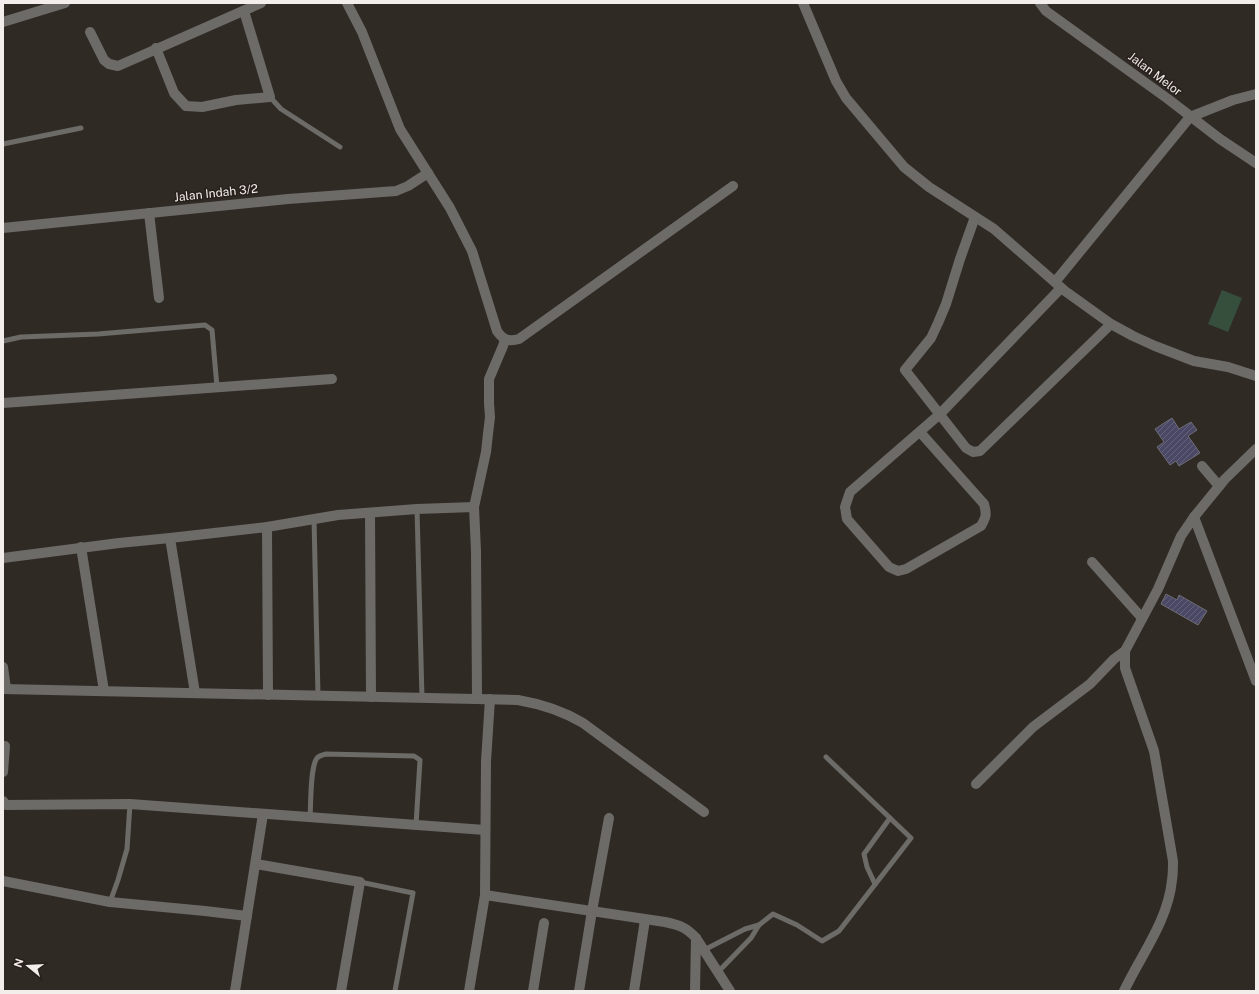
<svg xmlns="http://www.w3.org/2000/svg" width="1259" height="994" font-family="'Public Sans',sans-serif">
<defs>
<pattern id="building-hatch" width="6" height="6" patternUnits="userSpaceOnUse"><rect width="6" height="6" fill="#4a4864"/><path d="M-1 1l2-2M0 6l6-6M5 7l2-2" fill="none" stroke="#65637a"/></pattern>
</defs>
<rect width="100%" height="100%" fill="#302a25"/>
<polygon fill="#364f3c" points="1222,290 1242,298 1228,332 1208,324"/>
<g fill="url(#building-hatch)" stroke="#6e6d76">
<polygon points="1172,418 1179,429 1191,422 1197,430 1188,436 1200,453 1179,466 1176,461 1170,465 1157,447 1164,442 1155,429"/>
<polygon points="1166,594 1177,600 1179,595 1207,611 1198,625 1161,604"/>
</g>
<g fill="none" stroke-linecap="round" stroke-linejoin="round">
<g stroke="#6c6b67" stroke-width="5">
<polyline points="270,97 281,109 340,147"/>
<polyline points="3,144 81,128"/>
<polyline points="3,341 21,337 98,334 205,325 212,330 217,387"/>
<polyline points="417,509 422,698"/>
<polyline points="314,519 318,696"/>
<path d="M310 818C311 805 310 767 317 758 319 756 322 755 326 754L414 756 420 760 416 825"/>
<polyline points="360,882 413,893 395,991"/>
<polyline points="875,884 867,867 864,854 890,818"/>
<polyline points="110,902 118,880 127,849 130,804"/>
<polyline points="704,950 745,929 759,925"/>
<polyline points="718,972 751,938 759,925 773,914 797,925 822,941 839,931 911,838 826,757"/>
</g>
<g stroke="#6c6b67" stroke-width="10">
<path d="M347 3 362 32 400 129 450 208 472 251 497 331C503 340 509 342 519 339L733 186"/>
<polyline points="803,3 836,81 846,98 904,167 929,187 994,229 1065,291 1111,324 1133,336 1155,346 1194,361 1228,367 1256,376"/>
<polyline points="1040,3 1046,11 1168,99 1220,139 1256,163"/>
<polyline points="3,22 65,3"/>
<polyline points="90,32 104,60 109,64 118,66 261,3"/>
<polyline points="156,48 174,93 186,106 202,107 236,100 270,97 244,11"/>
<polyline points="149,213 159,298"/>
<polyline points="975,217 960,259 946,304 938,323 931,338 905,370 966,448 973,452 980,451 1111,324"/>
<polyline points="3,228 288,199 396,191 408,186 428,173"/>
<polyline points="1055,282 1190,117 1233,100 1256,94"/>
<polyline points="3,403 332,379"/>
<path d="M920 432 984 504C987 515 986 517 981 526L906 569 898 571 889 567 847 519 845 507 850 492 940 414 1061 288"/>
<polyline points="1202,466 1219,486"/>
<polyline points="370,513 371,697"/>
<polyline points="1194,517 1256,681"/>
<polyline points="267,527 268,695"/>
<polyline points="170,538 195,693"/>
<polyline points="81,547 104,691"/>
<polyline points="3,558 119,543 170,538 267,527 338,515 417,509 474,507"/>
<polyline points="1092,562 1142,618"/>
<polyline points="3,667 6,689"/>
<path d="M3 689 518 700C541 704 563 711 583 723L704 812"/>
<polyline points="477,699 476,551 474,507 486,452 488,434 490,417 489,403 489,379 503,346 505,339"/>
<polyline points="3,772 5,746"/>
<polyline points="976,784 1033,727 1090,684 1114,659 1125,651"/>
<polyline points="3,801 6,805 130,804 485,830"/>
<polyline points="256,864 360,882 341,991"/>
<polyline points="3,881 110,902 205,911 247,916"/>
<path d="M485 895 665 922C679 925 686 927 696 938L730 991"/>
<polyline points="235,991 263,814"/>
<polyline points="469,991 485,895 486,761 490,699"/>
<polyline points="533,991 544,923"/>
<polyline points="579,991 592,911 609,818"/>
<polyline points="634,991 645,920"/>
<polyline points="695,991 696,938"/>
<path d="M1124 991C1141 955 1168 921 1172 880 1173 874 1173 867 1173 861L1154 751 1125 668V651L1158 589 1181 536 1194 517 1225 479 1256 449"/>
</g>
</g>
<g text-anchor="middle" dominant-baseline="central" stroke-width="3" stroke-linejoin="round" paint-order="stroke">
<g font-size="12" fill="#f3eeeb" stroke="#27201c">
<text transform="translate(1155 74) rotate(37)">Jalan Melor</text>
<text transform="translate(216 193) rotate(-6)">Jalan Indah 3/2</text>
</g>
</g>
<rect width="1259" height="994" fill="none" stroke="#f3eeeb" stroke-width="8"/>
<g transform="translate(28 966) rotate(288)" stroke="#27201c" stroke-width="3" paint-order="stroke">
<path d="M0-3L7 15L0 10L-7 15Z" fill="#f3eeeb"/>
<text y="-6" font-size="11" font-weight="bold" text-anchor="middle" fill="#f3eeeb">N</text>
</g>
</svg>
